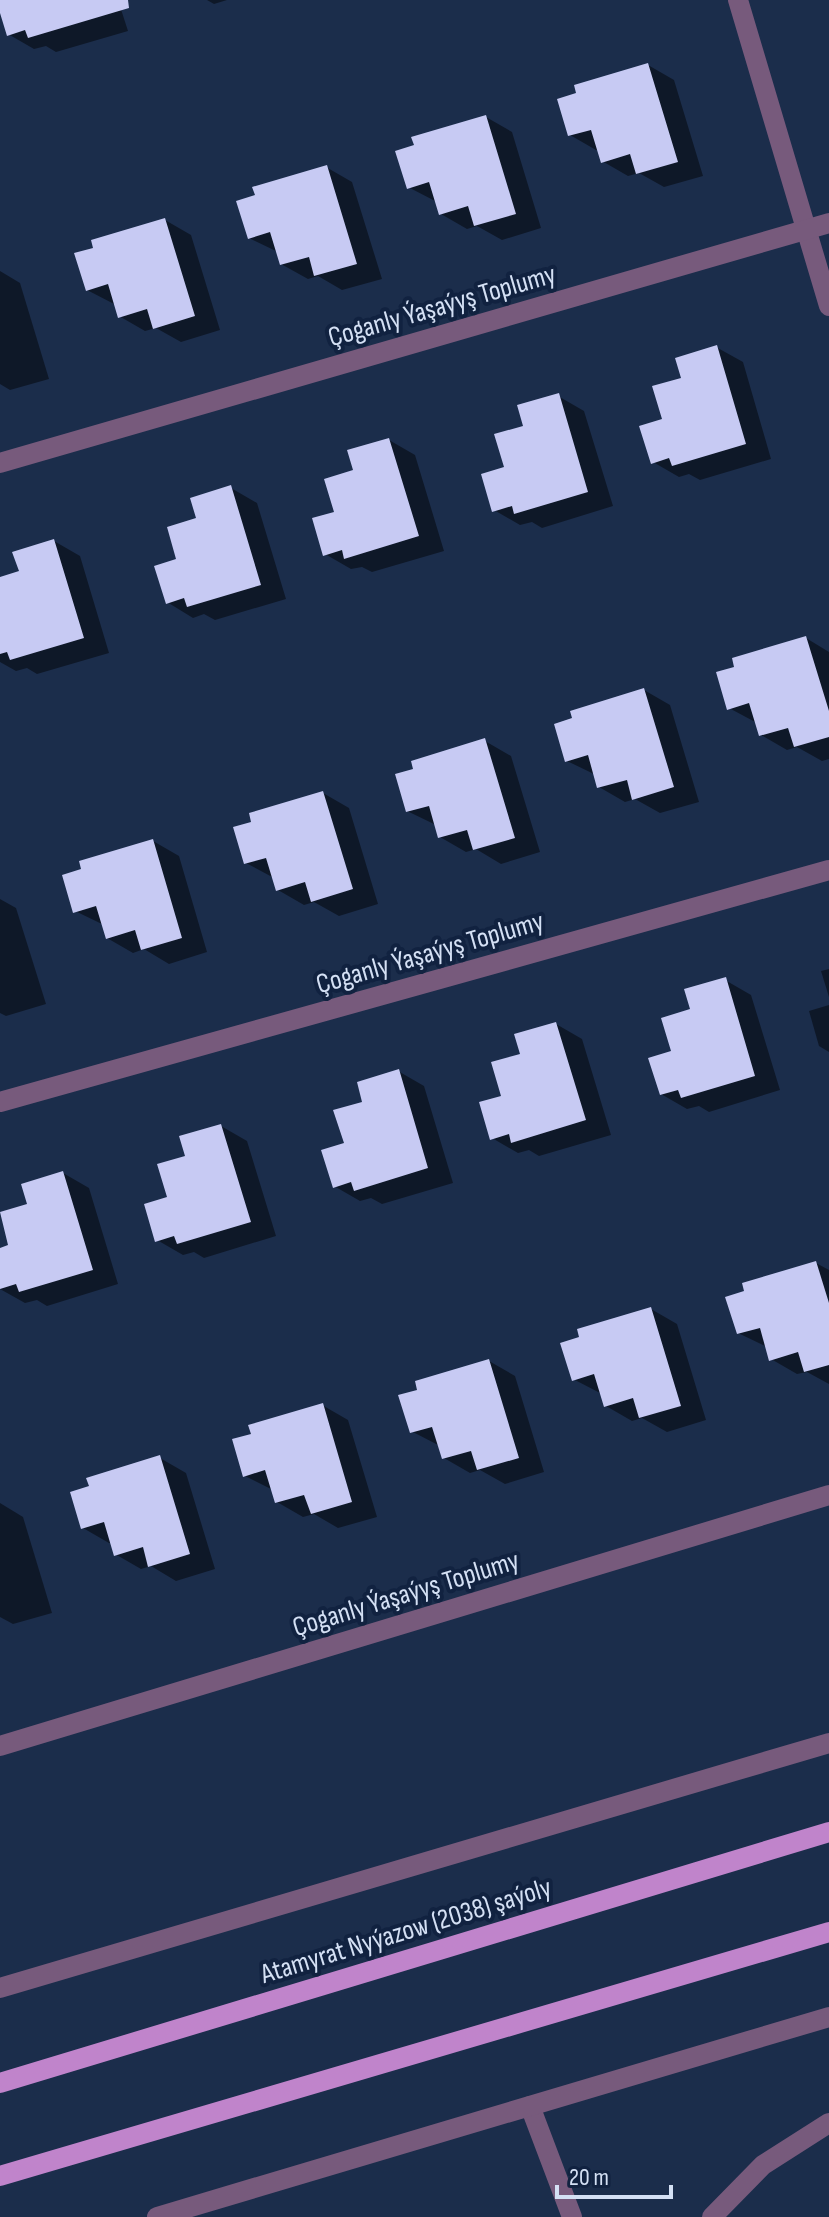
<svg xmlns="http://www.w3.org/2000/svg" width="829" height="2217" font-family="'Sofia Sans Condensed',sans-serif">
<rect width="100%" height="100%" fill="#1b2d4b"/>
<g fill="#0007">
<polygon points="0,0 118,0 128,31 56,52 46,46 34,49 8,34"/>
<polygon points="207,0 227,0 214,4"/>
<polygon points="648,65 674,80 703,176 664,187 639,173 628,176 602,161 599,149 596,150 570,135"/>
<polygon points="486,117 512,132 541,228 502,240 477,226 467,229 441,214 437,202 408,187"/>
<polygon points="326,167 352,182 382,279 342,290 318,276 308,279 281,264 278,252 249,238"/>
<polygon points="165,220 191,235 220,330 181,342 156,328 145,331 119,316 116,305 87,290"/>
<polygon points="0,271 20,283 49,379 10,390 0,384"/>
<polygon points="716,347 743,362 771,459 700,480 689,474 679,477 653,462 664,420 684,379"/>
<polygon points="558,396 584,411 613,506 542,528 532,522 520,525 494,510 507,468 525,427"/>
<polygon points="389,440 415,455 444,551 372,572 362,567 351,569 325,554 337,513 356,471"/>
<polygon points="231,488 257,503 286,599 215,620 204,614 193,618 167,602 179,561 198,519"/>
<polygon points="54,541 80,556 109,653 37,674 27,668 16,671 0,662 0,579 21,573"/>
<polygon points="806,638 829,652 829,759 822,761 797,747 787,750 761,735 757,723 729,708"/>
<polygon points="644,690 670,705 699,802 660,813 635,799 625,802 599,787 596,775 567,761"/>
<polygon points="485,741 511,756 540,852 501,864 476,849 466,852 440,837 436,825 407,811"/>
<polygon points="323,793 349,808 378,904 339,916 314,902 304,905 278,890 274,878 246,863 254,823"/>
<polygon points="153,841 179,856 207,952 169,964 144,949 133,953 107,938 104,925 75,911"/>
<polygon points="0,899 16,908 46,1004 6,1016 0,1013"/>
<polygon points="829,969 829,997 821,971"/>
<polygon points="725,980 751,995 780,1090 709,1112 699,1106 687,1109 661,1094 674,1052 692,1011"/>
<polygon points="829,1005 829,1052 819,1046 809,1011"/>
<polygon points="556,1024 582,1039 611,1135 539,1156 529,1150 518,1153 492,1138 504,1097 523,1055"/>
<polygon points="398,1071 424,1086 453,1183 382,1204 371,1198 360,1201 334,1186 346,1145 364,1103"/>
<polygon points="221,1126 247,1141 276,1236 204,1258 194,1252 183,1255 157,1240 169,1199 188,1157"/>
<polygon points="63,1173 89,1188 118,1284 47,1306 37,1300 25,1303 0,1289 0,1250 11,1247 30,1205"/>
<polygon points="816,1263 829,1270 829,1384 807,1372 797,1374 771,1359 767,1347 738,1333"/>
<polygon points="651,1309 677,1324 706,1420 667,1432 642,1418 632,1421 606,1406 602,1394 573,1379"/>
<polygon points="489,1361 515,1376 544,1472 505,1484 480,1470 470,1473 444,1458 440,1446 411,1431 419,1391"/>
<polygon points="322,1405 348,1420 377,1517 338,1528 314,1514 303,1517 277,1502 273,1490 245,1476 253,1435"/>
<polygon points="160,1458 186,1473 215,1569 176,1581 151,1566 141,1569 115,1554 112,1542 109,1543 83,1528"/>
<polygon points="0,1503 23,1517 52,1613 13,1624 0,1617"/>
</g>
<g fill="#c7caf3">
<polygon points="0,0 128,0 129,8 28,38 25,30 7,36 0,13"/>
<polygon points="648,63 678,162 636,174 630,154 601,163 591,130 568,136 557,99 576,93 574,85"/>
<polygon points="486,115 516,214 474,226 468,206 439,215 429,182 407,189 395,151 414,145 411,137"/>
<polygon points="327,165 357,264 314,276 309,257 280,265 270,232 248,239 236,201 255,195 252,187"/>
<polygon points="165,218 195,316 153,329 147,309 118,318 108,284 86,291 74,253 93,248 91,240"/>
<polygon points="717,345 746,444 672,466 669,458 651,464 639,426 662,419 652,386 681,378 675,358"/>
<polygon points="559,393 588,492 514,514 512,506 492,512 481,474 504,467 494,434 523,426 517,405"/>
<polygon points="389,438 419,536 344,559 342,550 323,556 312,518 334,512 324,479 353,470 347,450"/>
<polygon points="231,485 261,585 187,607 184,598 166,604 154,566 176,559 167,527 196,518 190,498"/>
<polygon points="54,539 84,638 10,660 7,652 0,654 0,577 19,571 12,552"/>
<polygon points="806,636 829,711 829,737 794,747 788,728 759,736 749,703 727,710 716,672 734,667 732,658"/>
<polygon points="644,688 674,787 632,800 627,780 597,788 588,755 565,762 554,724 572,718 570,711"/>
<polygon points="485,738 515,838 473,850 467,830 438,838 429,806 406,812 395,774 413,769 411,761"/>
<polygon points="323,791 353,889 311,902 305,882 276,891 266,858 244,864 233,827 251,822 249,813"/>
<polygon points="153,839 182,938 141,950 135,930 106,939 96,906 73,913 62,875 81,869 79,861"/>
<polygon points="726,977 755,1076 681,1098 678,1090 660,1095 648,1058 671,1051 661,1018 690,1009 684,989"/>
<polygon points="556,1022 586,1120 511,1143 509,1134 490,1140 479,1102 501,1096 491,1062 520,1054 514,1034"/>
<polygon points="399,1069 428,1168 354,1191 351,1182 333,1188 321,1150 344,1143 333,1110 362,1102 357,1082"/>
<polygon points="221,1124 251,1222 177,1244 174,1236 155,1242 144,1204 167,1197 157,1164 185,1156 179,1136"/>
<polygon points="63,1171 93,1270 19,1292 16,1284 0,1289 0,1248 8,1245 0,1212 27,1204 21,1184"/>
<polygon points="816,1261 829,1303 829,1365 804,1372 798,1352 769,1361 760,1328 737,1334 725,1297 744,1291 742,1283"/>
<polygon points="651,1307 681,1406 639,1418 633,1398 604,1407 594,1374 572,1381 560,1343 579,1337 577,1329"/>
<polygon points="489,1359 519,1458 477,1470 471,1451 442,1459 432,1427 410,1433 398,1395 417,1390 415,1381"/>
<polygon points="323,1403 352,1502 311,1514 304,1495 275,1503 265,1470 243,1477 232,1439 251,1434 248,1425"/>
<polygon points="160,1455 190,1554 148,1567 143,1547 114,1556 104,1522 81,1529 70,1492 89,1486 86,1478"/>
</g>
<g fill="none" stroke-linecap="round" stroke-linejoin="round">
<g stroke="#775a7c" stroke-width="20">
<polyline points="738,0 829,306"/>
<polyline points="0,463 829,223"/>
<polyline points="0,1102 829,870"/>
<polyline points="0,1746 829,1495"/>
<polyline points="0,1988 829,1743"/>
<polyline points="530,2106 572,2217"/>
<polyline points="157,2217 829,2017"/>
<polyline points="712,2217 763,2165 829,2123"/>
</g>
<g stroke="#c084cb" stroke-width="20">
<polyline points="0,2083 829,1832"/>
<polyline points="0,2176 829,1932"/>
</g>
</g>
<g text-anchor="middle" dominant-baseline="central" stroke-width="8" stroke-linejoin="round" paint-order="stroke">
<g font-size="28" fill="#d4e0f4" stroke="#112240">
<text transform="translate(442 306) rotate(-16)">Çoganly Ýaşaýyş Toplumy</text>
<text transform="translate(430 953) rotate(-16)">Çoganly Ýaşaýyş Toplumy</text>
<text transform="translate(406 1594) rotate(-17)">Çoganly Ýaşaýyş Toplumy</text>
<text transform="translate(406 1931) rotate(-17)">Atamyrat Nyýazow (2038) şaýoly</text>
</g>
</g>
<path d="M557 2185v12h114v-12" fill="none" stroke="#d4e0f4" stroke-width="4"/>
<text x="569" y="2185" font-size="24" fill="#d4e0f4" stroke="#112240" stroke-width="6" paint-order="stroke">20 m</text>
</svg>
